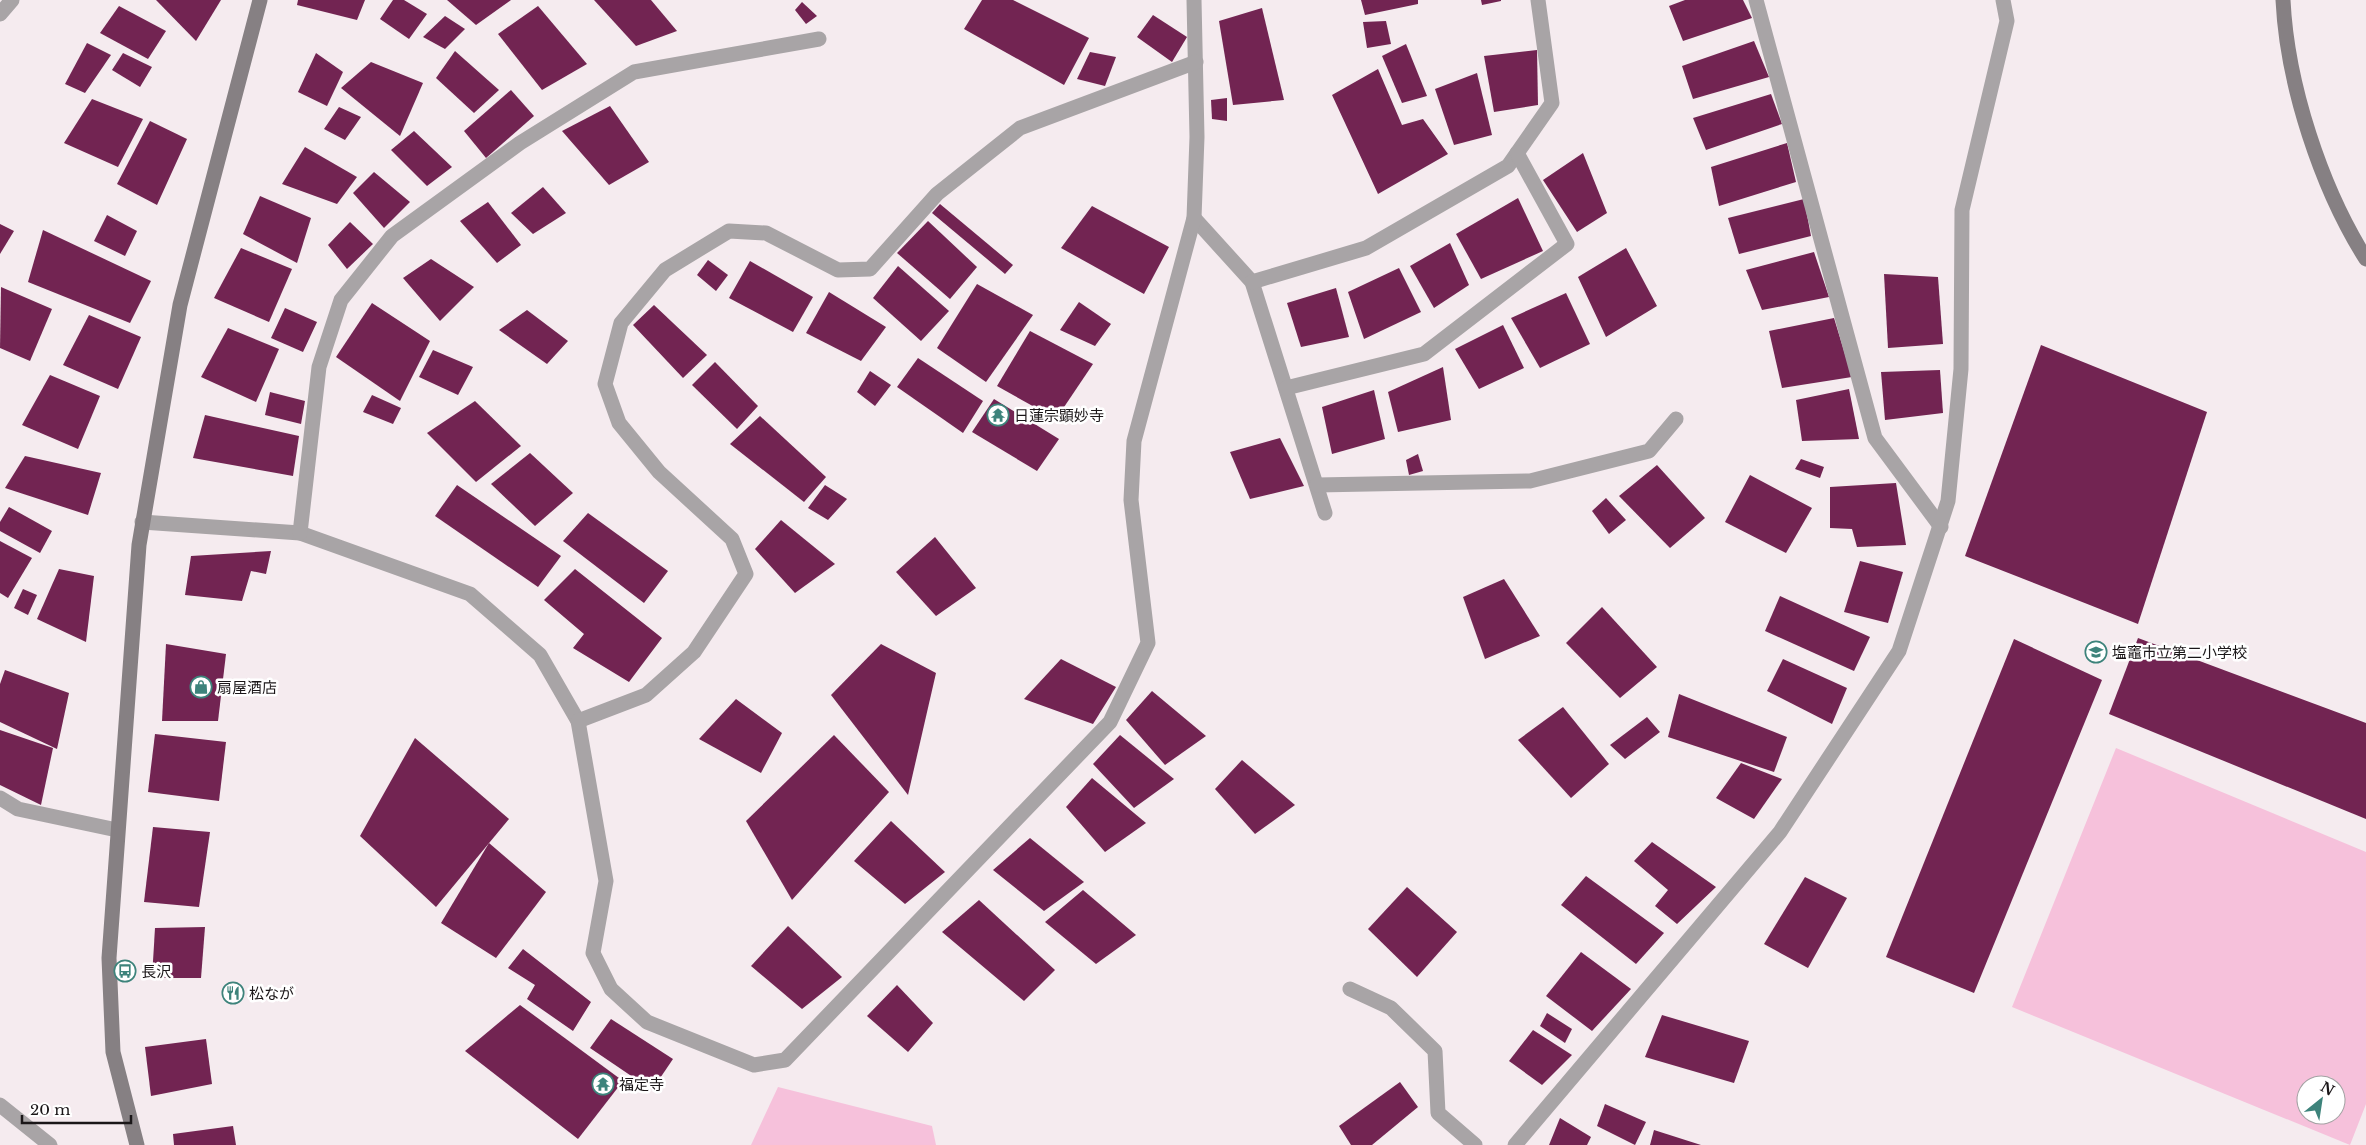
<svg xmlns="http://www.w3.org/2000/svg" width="2366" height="1145" font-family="'Libre Baskerville','Noto Sans JP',serif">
<rect width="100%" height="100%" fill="#f5ebef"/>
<g fill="#f6c1db" fill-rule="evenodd">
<path d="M2116 748 2366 852V1104L2350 1145 2012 1007ZM2306 1085H2336V1115H2306Z"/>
<polygon points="778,1087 932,1126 936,1145 751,1145"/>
</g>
<g fill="#722452">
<polygon points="156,0 221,0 196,41"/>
<polygon points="298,0 365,0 357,20 297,5"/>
<polygon points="393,0 404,0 427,14 409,39 380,19"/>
<polygon points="447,0 511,0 476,25"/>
<polygon points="594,0 651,0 677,31 636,46"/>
<polygon points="982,0 1013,0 1089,38 1064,85 964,29"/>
<polygon points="1361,0 1418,0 1418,4 1365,15"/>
<polygon points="1481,0 1501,0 1501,1 1482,5"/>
<polygon points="1685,0 1743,0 1752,18 1683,41 1669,6"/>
<polygon points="802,2 817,16 806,24 795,10"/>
<polygon points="119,6 166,31 148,59 100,33"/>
<polygon points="538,6 587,64 542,90 498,34"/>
<polygon points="1262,8 1284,100 1233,105 1219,21"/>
<polygon points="1153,15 1187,37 1172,62 1137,37"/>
<polygon points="445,16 465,29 445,49 423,37"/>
<polygon points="1386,21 1391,44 1367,48 1363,22"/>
<polygon points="1754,41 1769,77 1693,99 1682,66"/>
<polygon points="87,43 111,55 85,93 65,84"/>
<polygon points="1406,44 1427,96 1402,103 1382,56"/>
<polygon points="1537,50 1538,105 1494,112 1484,56"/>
<polygon points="455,51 499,90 474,113 436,78"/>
<polygon points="1090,52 1116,57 1105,86 1077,79"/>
<polygon points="123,53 152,67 140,87 112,70"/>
<polygon points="316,53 343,72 327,106 298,92"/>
<polygon points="371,62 423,83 400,136 341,88"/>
<polygon points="1378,69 1402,125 1423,119 1448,154 1378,194 1332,95"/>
<polygon points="1477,73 1492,135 1454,145 1435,89"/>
<polygon points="511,90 534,116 486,158 464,131"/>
<polygon points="1771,94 1782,124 1706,150 1693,118"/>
<polygon points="1227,98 1227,121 1212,119 1211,100"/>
<polygon points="92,99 143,119 118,167 64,143"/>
<polygon points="610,106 649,162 609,185 562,131"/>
<polygon points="339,107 361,117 345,140 324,129"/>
<polygon points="150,121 187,139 157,205 117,184"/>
<polygon points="414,131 452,167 427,186 391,150"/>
<polygon points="1787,143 1796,182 1719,206 1711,167"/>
<polygon points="305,147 357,177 337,204 282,184"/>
<polygon points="1583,153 1607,213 1577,232 1543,180"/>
<polygon points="374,172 410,202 384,228 353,193"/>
<polygon points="543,187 566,213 533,234 511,213"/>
<polygon points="260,196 311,218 297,263 243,234"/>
<polygon points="1518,198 1543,251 1481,279 1456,234"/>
<polygon points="1804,199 1811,236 1739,254 1728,218"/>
<polygon points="488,202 521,245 497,263 460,221"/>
<polygon points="940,204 1013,265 1005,274 932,213"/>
<polygon points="1092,206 1169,247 1144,294 1061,248"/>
<polygon points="107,215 137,231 125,256 94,241"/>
<polygon points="928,221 977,267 950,299 897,253"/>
<polygon points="350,222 373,244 347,269 328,245"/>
<polygon points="0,224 14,231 0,254"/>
<polygon points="43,230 151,281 130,323 28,282"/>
<polygon points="1450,243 1469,285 1434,308 1410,266"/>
<polygon points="241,248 292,269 269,322 214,298"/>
<polygon points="1626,248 1657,306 1606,337 1578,277"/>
<polygon points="1814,252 1829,297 1762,310 1746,270"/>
<polygon points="431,259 474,287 440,321 403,278"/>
<polygon points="708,260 728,275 716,291 697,275"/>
<polygon points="750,261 813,297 793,332 729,298"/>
<polygon points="898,266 949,311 921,341 873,298"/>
<polygon points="1399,268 1421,312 1364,339 1348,292"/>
<polygon points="1884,274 1938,277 1943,344 1888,348"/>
<polygon points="977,284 1033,315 986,382 937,348"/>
<polygon points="1,287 52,309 30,361 0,348"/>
<polygon points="1336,288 1349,337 1301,347 1287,303"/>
<polygon points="829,292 886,327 861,361 806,333"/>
<polygon points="1566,293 1590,344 1540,368 1511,318"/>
<polygon points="1079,302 1111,324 1095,346 1060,330"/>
<polygon points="372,303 430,341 400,401 336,357"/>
<polygon points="654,305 707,355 683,378 633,325"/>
<polygon points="285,308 317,322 303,352 271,338"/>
<polygon points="527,310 568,341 547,364 499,330"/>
<polygon points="89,315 141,337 118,389 63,365"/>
<polygon points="1834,318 1852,377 1782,388 1769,331"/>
<polygon points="1503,325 1524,368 1479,389 1455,349"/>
<polygon points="228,328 279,349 256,402 201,377"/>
<polygon points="1030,331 1093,364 1056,419 997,386"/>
<polygon points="2041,345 2207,412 2138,624 1965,556"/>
<polygon points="433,350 473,367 458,395 419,377"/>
<polygon points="918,358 983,401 963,433 897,387"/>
<polygon points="715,362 758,406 737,429 692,385"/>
<polygon points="1443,367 1451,420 1398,432 1388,392"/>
<polygon points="1940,370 1943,413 1885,420 1881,372"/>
<polygon points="870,371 891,385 875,406 857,392"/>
<polygon points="50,375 100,396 78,449 22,425"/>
<polygon points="1849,389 1859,439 1802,441 1796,400"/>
<polygon points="1374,390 1385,439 1332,454 1322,407"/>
<polygon points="270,392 305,401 301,424 265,415"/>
<polygon points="372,395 401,408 393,424 363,412"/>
<polygon points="994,399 1059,439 1037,471 972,432"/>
<polygon points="475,401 521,446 476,482 427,433"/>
<polygon points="205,415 299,436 293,476 193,458"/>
<polygon points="760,416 826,477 804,502 730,444"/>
<polygon points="1280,438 1304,486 1250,499 1230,452"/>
<polygon points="530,453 573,493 535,526 491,484"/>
<polygon points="1418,454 1423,471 1409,475 1406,460"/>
<polygon points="25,456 101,473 88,515 5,488"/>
<polygon points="1801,459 1824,467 1820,478 1795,469"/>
<polygon points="1657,465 1705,518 1670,548 1619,496"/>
<polygon points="1750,475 1812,508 1786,553 1725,522"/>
<polygon points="1896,483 1906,545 1857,547 1852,529 1830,528 1830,487"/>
<polygon points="457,485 561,556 538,587 435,516"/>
<polygon points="825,485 847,499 828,520 808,508"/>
<polygon points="1606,498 1626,520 1609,534 1592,511"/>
<polygon points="9,507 52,531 40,553 0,531 0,522"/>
<polygon points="588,513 668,571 644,603 563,541"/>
<polygon points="781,520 835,564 795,593 755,549"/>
<polygon points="935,537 976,588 936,616 896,572"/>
<polygon points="0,541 32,558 8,598 0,593"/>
<polygon points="271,551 266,574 251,571 242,601 185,595 191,556"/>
<polygon points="1860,561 1903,572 1888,623 1844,612"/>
<polygon points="59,569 94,576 86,642 37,619"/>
<polygon points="575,569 662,638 629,682 573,648 584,634 544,600"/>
<polygon points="1504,579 1540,636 1485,659 1463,597"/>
<polygon points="23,589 37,595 28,615 14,608"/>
<polygon points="1780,596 1870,637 1854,671 1765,631"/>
<polygon points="1602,607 1657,667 1620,698 1566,643"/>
<polygon points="2138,638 2366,723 2366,819 2109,714"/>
<polygon points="2014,639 2102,680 1974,993 1886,957"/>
<polygon points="166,644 226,654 218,721 162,721"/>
<polygon points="881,644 936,673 908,795 831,695"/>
<polygon points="1061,659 1116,687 1093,724 1024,699"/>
<polygon points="1783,659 1847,688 1832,724 1767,691"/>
<polygon points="5,670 69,693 57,749 0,722 0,684"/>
<polygon points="1152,691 1206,736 1165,765 1126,720"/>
<polygon points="1679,694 1787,737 1774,772 1668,737"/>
<polygon points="736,699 782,733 761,773 699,739"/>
<polygon points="1563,707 1609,764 1571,798 1518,740"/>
<polygon points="1647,717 1660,732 1625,759 1610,745"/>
<polygon points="0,730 53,748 41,805 0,785"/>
<polygon points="155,734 226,742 219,801 148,792"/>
<polygon points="834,735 889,792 792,900 746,821"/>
<polygon points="1120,735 1174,779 1134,808 1093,764"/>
<polygon points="415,738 509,819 436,907 360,836"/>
<polygon points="1242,760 1295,805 1255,834 1215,789"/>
<polygon points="1741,763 1782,779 1754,819 1716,798"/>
<polygon points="1092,778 1146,823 1105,852 1066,807"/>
<polygon points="891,821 945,872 905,904 854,861"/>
<polygon points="153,827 210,832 199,907 144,902"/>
<polygon points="1030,838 1084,882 1044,911 993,870"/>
<polygon points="1652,842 1716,887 1677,924 1655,906 1668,890 1634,861"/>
<polygon points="489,843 546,892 496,958 441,923"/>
<polygon points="1586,876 1664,933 1636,964 1561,905"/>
<polygon points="1805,877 1847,898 1808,968 1764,944"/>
<polygon points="1407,887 1457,932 1417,977 1368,929"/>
<polygon points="1083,890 1136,935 1096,964 1045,922"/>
<polygon points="979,900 1055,970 1024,1001 942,932"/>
<polygon points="788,926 842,977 802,1009 751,966"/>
<polygon points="205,927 201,978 152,978 155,928"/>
<polygon points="523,949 591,1002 573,1031 527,999 535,985 508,968"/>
<polygon points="1581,952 1631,989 1592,1031 1546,996"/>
<polygon points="897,985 933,1023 908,1052 867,1016"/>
<polygon points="520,1005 623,1081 578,1139 465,1051"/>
<polygon points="1547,1013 1572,1029 1565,1043 1540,1026"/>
<polygon points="1662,1015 1749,1041 1734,1083 1645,1057"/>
<polygon points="611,1019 673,1059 652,1090 590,1048"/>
<polygon points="1533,1030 1572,1055 1542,1085 1509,1061"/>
<polygon points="206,1039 212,1084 151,1096 145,1047"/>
<polygon points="1400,1082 1418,1107 1372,1145 1351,1145 1339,1126"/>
<polygon points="1605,1104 1646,1122 1635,1145 1597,1126"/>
<polygon points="1560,1118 1591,1137 1587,1145 1549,1145"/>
<polygon points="233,1126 236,1145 174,1145 173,1134"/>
<polygon points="1654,1130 1701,1145 1650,1145"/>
</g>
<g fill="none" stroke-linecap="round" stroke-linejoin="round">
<g stroke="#a8a4a6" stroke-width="15">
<polyline points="1756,0 1875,438 1941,527"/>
<polyline points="0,14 12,0"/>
<polyline points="1194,218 1252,282 1325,513"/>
<polyline points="1252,282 1366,248 1508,166 1552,103 1538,0"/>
<polyline points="1286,388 1424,354 1567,244 1517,153"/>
<polyline points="1317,485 1530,481 1649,451 1676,419"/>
<polyline points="142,522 300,533 470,594 540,655 578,721 606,881 593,953 611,989 647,1022 754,1065 785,1060 1110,722 1148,643 1131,500 1134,441 1194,218 1197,137 1194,0"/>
<polyline points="300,533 319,367 341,300 392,236 520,143 634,72 819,39"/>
<polyline points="578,721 646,695 694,652 746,574 732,539 659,472 619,423 605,384 621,323 665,270 729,231 766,233 838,270 870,269 937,194 1020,128 1196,62"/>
<polyline points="0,798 18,809 117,830"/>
<polyline points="1350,989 1391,1008 1435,1051 1438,1113 1475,1145"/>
<polyline points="0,1105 50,1145"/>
<polyline points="1515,1145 1780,832 1899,651 1948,501 1961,369 1962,210 2007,21 2003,0"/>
</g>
<g stroke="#868083" stroke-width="15">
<path d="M2283 0C2287 84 2321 188 2366 259"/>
<polyline points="137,1145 113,1052 109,958 139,545 180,305 260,0"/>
</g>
</g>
<defs>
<g id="temple-ring" transform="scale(1.125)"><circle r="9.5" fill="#fff" stroke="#3d837b" stroke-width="1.5"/><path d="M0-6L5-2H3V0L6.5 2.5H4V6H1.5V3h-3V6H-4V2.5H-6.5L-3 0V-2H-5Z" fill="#3d837b"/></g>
<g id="school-ring" transform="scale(1.125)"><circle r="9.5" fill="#fff" stroke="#3d837b" stroke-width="1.5"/><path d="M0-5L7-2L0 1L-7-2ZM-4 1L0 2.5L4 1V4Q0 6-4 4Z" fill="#3d837b"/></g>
<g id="shop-ring" transform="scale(1.125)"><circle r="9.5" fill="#fff" stroke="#3d837b" stroke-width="1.5"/><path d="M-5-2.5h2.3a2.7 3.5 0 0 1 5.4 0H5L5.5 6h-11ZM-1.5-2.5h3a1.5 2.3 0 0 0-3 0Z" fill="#3d837b"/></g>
<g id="bus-ring" transform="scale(1.125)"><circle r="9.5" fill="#fff" stroke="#3d837b" stroke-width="1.5"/><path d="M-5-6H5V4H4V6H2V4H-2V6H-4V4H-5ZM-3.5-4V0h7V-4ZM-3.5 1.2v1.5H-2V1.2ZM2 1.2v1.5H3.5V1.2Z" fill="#3d837b"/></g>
<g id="restaurant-ring" transform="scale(1.125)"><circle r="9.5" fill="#fff" stroke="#3d837b" stroke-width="1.5"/><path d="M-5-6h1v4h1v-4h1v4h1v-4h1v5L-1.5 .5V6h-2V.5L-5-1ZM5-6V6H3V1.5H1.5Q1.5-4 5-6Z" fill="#3d837b"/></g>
</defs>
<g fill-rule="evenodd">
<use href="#temple-ring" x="998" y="415"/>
<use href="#school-ring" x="2096" y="652"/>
<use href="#shop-ring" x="201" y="687"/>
<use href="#bus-ring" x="125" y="971"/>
<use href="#restaurant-ring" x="233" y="993"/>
<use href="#temple-ring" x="603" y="1084"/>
</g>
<g text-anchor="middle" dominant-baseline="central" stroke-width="5" stroke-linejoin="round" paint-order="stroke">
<g font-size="15" fill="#1a1618" stroke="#fff" text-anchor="start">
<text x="1014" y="415">日蓮宗顕妙寺</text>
<text x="2112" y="652">塩竈市立第二小学校</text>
<text x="217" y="687">扇屋酒店</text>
<text x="141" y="971">長沢</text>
<text x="249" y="993">松なが</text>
<text x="619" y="1084">福定寺</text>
</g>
</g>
<g transform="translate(2321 1100) rotate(30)"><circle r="24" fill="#ffffff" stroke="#a3a2a3"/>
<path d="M0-4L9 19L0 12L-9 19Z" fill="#3d837b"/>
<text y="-8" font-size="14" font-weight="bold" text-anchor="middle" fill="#1a1618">N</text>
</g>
<path d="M22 1115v8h109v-8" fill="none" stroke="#1a1618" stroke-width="2.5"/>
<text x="30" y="1115" font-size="15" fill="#1a1618" stroke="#ffffff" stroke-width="4" paint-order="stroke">20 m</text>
</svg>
